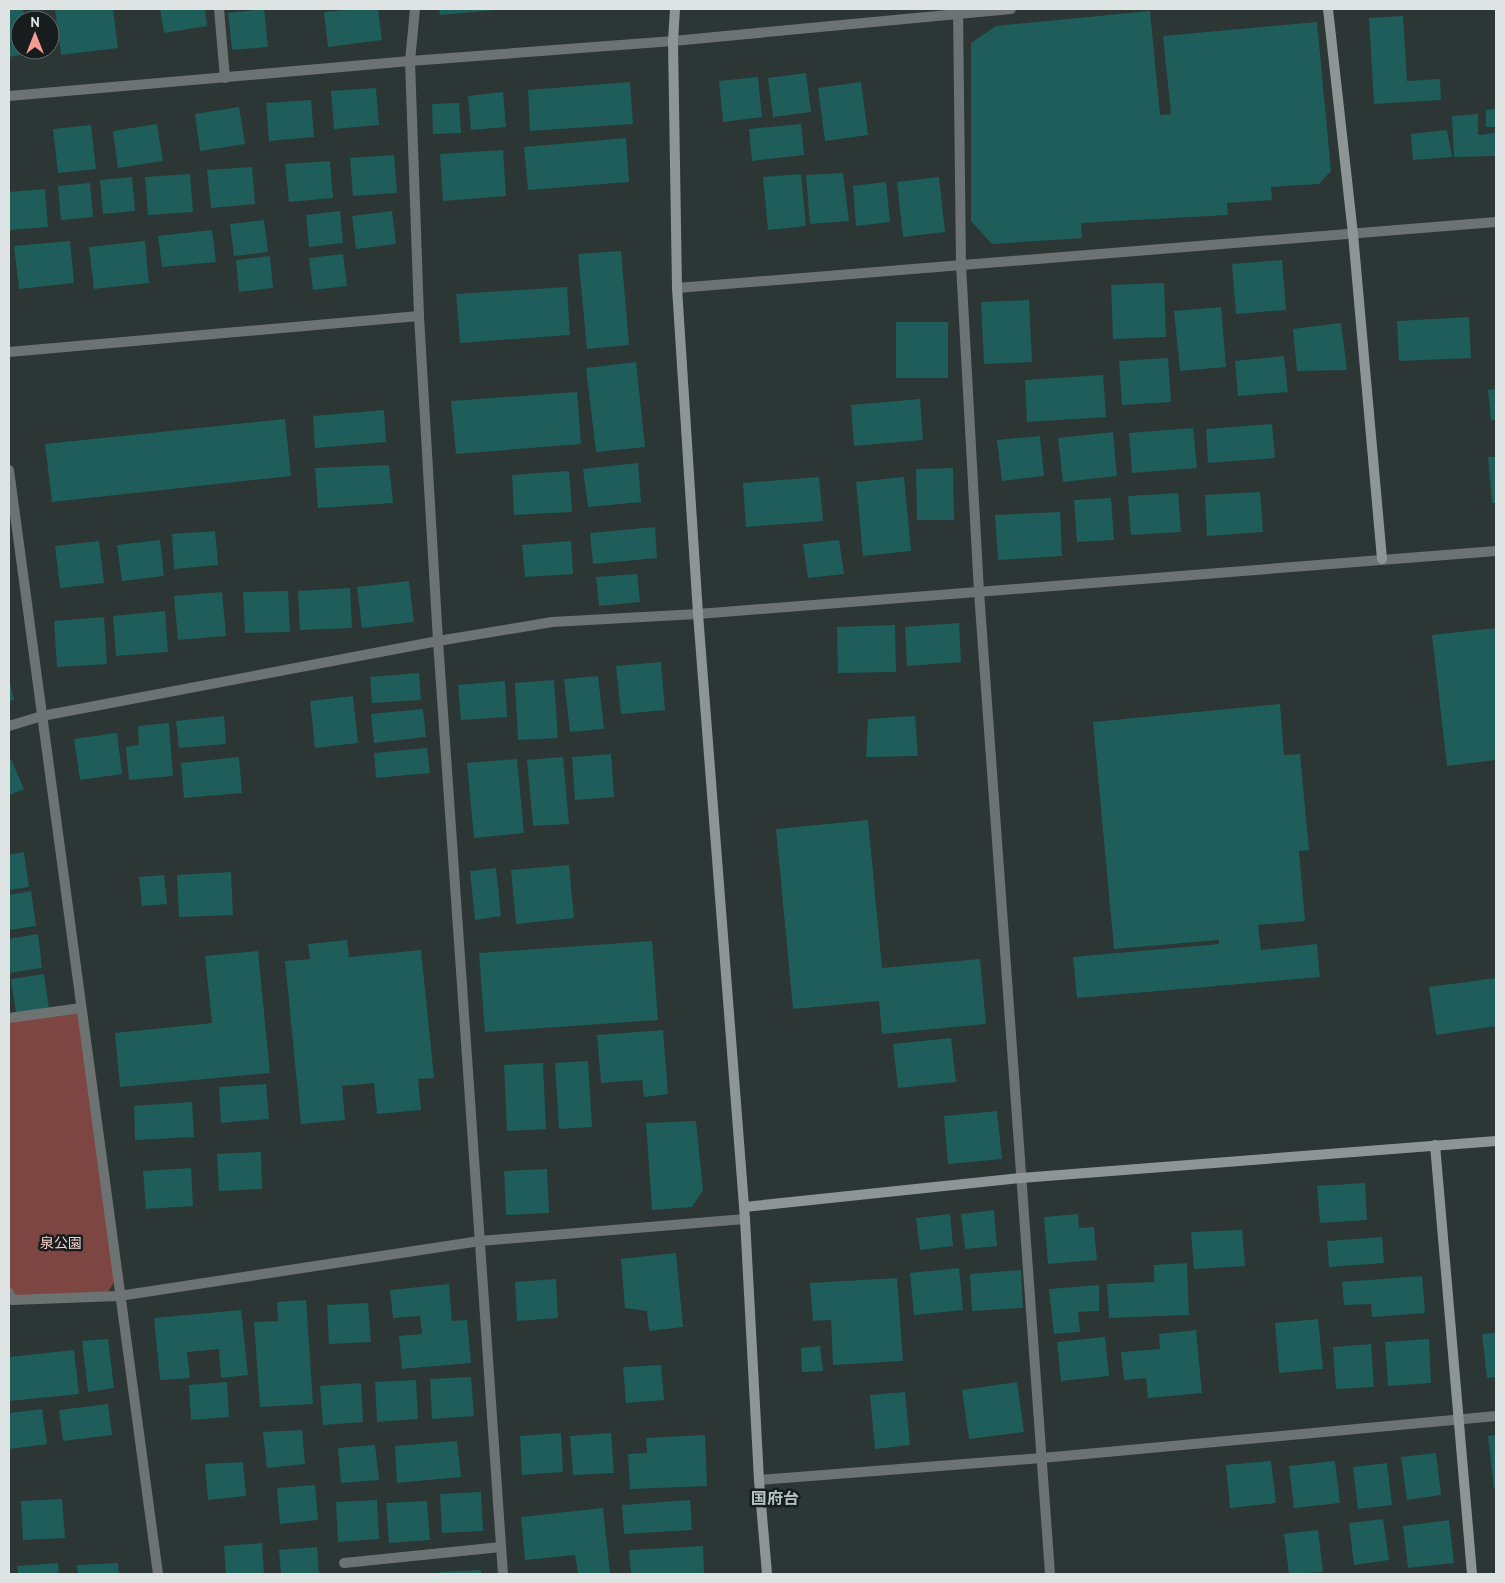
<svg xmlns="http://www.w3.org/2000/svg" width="1505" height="1583" font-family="'PT Sans','Noto Sans JP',sans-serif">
<rect width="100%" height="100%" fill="#2b3635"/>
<polygon fill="#7e4642" points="81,1008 117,1277 106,1296 12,1300 9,1293 9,1018"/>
<g fill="#1e5d59">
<polygon points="9,9 23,9 25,20 20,20 20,39 18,39 20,55 9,57"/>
<polygon points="63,9 113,9 118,48 61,55 55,10"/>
<polygon points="160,9 205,9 207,26 164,33"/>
<polygon points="264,9 268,47 232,50 228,13"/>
<polygon points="358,9 378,9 382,40 328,47 324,12"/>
<polygon points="439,9 495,9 495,10 440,15"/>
<polygon points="1150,11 1160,115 1171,114 1163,36 1317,22 1331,171 1319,184 1271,187 1272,200 1227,203 1228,215 1081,223 1082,238 992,244 971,221 971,43 996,26"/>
<polygon points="1403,16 1407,81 1440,79 1441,100 1374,104 1369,18"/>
<polygon points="806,73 811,112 773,117 768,78"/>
<polygon points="758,77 762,117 723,122 719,81"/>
<polygon points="630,82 633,124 530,131 528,90"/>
<polygon points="861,82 868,135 825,141 818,88"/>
<polygon points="376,88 379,125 334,129 331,91"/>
<polygon points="503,92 506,127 471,130 468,96"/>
<polygon points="311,100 314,137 269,141 266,103"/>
<polygon points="459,103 461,133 433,134 432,104"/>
<polygon points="239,107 245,144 200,151 195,114"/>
<polygon points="1496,109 1496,127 1486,127 1486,110"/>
<polygon points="1478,114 1478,135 1495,133 1496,156 1454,157 1452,116"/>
<polygon points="157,124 163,161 118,168 113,131"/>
<polygon points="801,124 804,155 752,161 749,129"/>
<polygon points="91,125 96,169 58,173 53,129"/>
<polygon points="1447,130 1452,157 1413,160 1411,134"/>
<polygon points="626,138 629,182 528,190 524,147"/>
<polygon points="503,150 506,196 443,201 440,154"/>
<polygon points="394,155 397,193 353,196 350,158"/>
<polygon points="330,161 333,198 289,202 285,164"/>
<polygon points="252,167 255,204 211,208 207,170"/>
<polygon points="843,173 849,221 810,224 806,175"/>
<polygon points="190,174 193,212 148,215 145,177"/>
<polygon points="801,174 806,226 768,230 763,177"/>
<polygon points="132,177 135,211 103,214 100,180"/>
<polygon points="939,177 945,232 903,237 897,182"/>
<polygon points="886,182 890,222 856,226 853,186"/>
<polygon points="90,183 93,217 61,220 58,186"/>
<polygon points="45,189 48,227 9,230 9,192"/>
<polygon points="340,211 343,243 309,247 306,215"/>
<polygon points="392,211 396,244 356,249 352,216"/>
<polygon points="264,220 268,252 234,256 230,224"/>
<polygon points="212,230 216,262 162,267 158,236"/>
<polygon points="70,241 74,283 19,289 14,246"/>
<polygon points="145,241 149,283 94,289 89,247"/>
<polygon points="621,251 629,345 587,349 578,254"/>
<polygon points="343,254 347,286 313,290 309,258"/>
<polygon points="270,256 273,288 239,292 236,260"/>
<polygon points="1282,260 1286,310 1236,314 1232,264"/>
<polygon points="1164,283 1166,337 1113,339 1111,285"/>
<polygon points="567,287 570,335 460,343 456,294"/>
<polygon points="1029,300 1032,362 984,364 981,302"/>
<polygon points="1221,307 1226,367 1180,371 1174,311"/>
<polygon points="1469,317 1471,358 1399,361 1397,321"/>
<rect x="896" y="322" width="52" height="56"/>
<polygon points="1341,323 1347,370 1297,371 1293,329"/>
<polygon points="1284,356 1288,392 1238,396 1235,361"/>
<polygon points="1168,358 1171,402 1122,405 1119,361"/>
<polygon points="636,362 645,447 596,452 586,368"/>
<polygon points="1103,375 1106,417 1027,422 1025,380"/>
<polygon points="1496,389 1496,420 1491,420 1488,390"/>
<polygon points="577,392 581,444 456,454 451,401"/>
<polygon points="920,399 923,440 854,446 851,405"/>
<polygon points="384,410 386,442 315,448 313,416"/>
<polygon points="285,419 291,476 52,502 45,444"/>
<polygon points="1272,424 1275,458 1208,463 1206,429"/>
<polygon points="1193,428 1197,468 1132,473 1129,433"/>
<polygon points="1113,432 1117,476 1063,482 1058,438"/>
<polygon points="1040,436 1044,476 1002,481 997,440"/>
<polygon points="1488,457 1496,457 1496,503 1492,503"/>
<polygon points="638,463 641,502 588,507 583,469"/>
<polygon points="389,465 393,503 318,508 315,468"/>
<polygon points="953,468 954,520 917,520 916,469"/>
<polygon points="569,471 572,512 514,515 512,475"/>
<polygon points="819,477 823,521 746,527 743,483"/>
<polygon points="904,477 911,551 863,556 856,482"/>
<polygon points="1260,492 1263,532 1207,536 1205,495"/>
<polygon points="1178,493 1181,532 1131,535 1128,496"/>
<polygon points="1111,498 1114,540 1077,542 1074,500"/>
<polygon points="1060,512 1062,556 998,560 995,515"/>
<polygon points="655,527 657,558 593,564 590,533"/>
<polygon points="215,531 218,565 174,569 172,534"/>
<polygon points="160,540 164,576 122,581 117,545"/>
<polygon points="839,540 844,574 808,578 803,544"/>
<polygon points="99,541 104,583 60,588 55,546"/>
<polygon points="571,541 573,574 525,577 522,545"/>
<polygon points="637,574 640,602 599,606 596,577"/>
<polygon points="409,581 414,622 362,628 357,587"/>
<polygon points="350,588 352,628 300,630 298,591"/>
<polygon points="288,591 290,632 245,633 243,592"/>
<polygon points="222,592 226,636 178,640 174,596"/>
<polygon points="165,611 168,652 116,656 113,616"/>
<polygon points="104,617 107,664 57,667 54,621"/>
<polygon points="959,623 961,662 907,666 905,627"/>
<polygon points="895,625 896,672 838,673 837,627"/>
<polygon points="1496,628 1496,760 1447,766 1432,635"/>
<polygon points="661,662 665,710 621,714 616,666"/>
<polygon points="419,673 421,700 372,703 370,677"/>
<polygon points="598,676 604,729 570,732 564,679"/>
<polygon points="9,679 14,700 9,701"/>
<polygon points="554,680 558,738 518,740 515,683"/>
<polygon points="505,681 507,717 461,720 458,685"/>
<polygon points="353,696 358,743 315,748 310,701"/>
<polygon points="1280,704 1284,755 1300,754 1309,850 1299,851 1305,921 1258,925 1261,950 1317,944 1320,977 1077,998 1073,957 1219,944 1219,940 1114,949 1093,722"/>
<polygon points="423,709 426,737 374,743 371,714"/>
<polygon points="224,716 226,744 179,748 176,721"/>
<polygon points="915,716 918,756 866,757 868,719"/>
<polygon points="169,723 173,776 129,780 126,747 139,745 138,726"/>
<polygon points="117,733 122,774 80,780 74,739"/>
<polygon points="427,748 430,773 376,778 374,753"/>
<polygon points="611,754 614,797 575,800 572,757"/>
<polygon points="239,757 242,793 184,798 181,763"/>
<polygon points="563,757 569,824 533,826 527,760"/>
<polygon points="11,759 24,789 9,795 9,760"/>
<polygon points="517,759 524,833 474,838 467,763"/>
<polygon points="868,820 882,968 980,959 986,1024 882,1034 879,1001 793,1009 776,829"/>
<polygon points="24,852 29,887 9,890 9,855"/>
<polygon points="569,865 574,918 516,924 511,870"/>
<polygon points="496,868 501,916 475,920 470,871"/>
<polygon points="231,872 233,915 179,917 177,875"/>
<polygon points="164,875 167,904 142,906 139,877"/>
<polygon points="31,891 36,926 9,930 9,895"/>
<polygon points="38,934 42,968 9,973 9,939"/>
<polygon points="347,940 349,957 421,950 434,1078 418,1079 421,1110 377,1114 374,1083 342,1086 345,1120 301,1124 285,961 310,959 308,944"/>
<polygon points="652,941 658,1020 485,1032 479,953"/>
<polygon points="258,951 270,1073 120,1087 115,1033 212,1023 205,956"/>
<polygon points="44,974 49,1008 16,1013 11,979"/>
<polygon points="1496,978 1496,1026 1436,1035 1429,987"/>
<polygon points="663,1030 668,1094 644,1097 642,1080 601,1083 597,1035"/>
<polygon points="951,1038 956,1082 898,1088 893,1044"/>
<polygon points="588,1061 592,1127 559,1129 555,1063"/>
<polygon points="543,1063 546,1129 507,1131 504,1065"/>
<polygon points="266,1084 269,1119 221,1123 219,1087"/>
<polygon points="192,1102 194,1137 135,1140 134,1106"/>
<polygon points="997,1111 1002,1159 948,1164 944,1116"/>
<polygon points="696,1121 703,1190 692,1207 652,1210 646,1123"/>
<polygon points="261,1152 262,1189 219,1191 217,1154"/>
<polygon points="191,1168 193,1206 146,1209 143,1171"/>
<polygon points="547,1169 549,1213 506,1215 504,1171"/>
<polygon points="1365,1183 1367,1220 1320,1223 1317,1186"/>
<polygon points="994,1210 997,1246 965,1249 961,1214"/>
<polygon points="950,1214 953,1246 920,1250 916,1218"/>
<polygon points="1078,1214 1079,1228 1094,1227 1097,1260 1048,1264 1044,1217"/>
<polygon points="1242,1230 1245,1266 1194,1269 1191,1232"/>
<polygon points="1382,1237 1384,1263 1329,1267 1327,1241"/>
<polygon points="676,1253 683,1327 649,1331 647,1311 625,1308 621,1259"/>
<polygon points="1187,1263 1189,1315 1109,1318 1107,1284 1154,1282 1154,1265"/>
<polygon points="959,1268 963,1310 914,1315 910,1273"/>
<polygon points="1021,1270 1023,1308 972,1311 970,1274"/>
<polygon points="1422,1276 1425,1313 1372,1317 1371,1304 1344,1305 1342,1282"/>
<polygon points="897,1278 903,1361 833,1365 831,1320 813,1321 810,1283"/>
<polygon points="556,1279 558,1318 517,1321 515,1282"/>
<polygon points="449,1284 452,1321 467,1320 471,1363 402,1369 399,1336 422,1334 420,1316 393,1318 390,1290"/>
<polygon points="1099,1285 1099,1311 1078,1312 1080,1332 1054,1334 1049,1289"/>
<polygon points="306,1300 313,1404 260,1407 254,1322 278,1321 277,1302"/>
<polygon points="368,1303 371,1342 329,1344 327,1305"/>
<polygon points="241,1310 248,1375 221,1378 219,1349 187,1352 190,1378 160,1380 154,1318"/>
<polygon points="1318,1319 1323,1369 1279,1373 1275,1323"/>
<polygon points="1196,1330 1202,1393 1148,1398 1146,1378 1124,1380 1121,1352 1160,1349 1159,1334"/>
<polygon points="1496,1333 1496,1377 1487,1378 1482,1334"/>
<polygon points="1105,1337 1109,1376 1061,1381 1057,1342"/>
<polygon points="108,1339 114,1388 88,1392 82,1341"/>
<polygon points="1429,1339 1431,1383 1388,1386 1385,1342"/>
<polygon points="1371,1344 1374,1387 1336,1389 1333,1347"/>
<polygon points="820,1346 823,1371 802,1372 801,1348"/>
<polygon points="74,1350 79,1394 9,1401 9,1357"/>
<polygon points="661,1365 664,1400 626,1403 623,1367"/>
<polygon points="471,1377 474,1416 432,1419 430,1379"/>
<polygon points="416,1380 418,1419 377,1422 375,1382"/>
<polygon points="227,1382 229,1417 191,1420 189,1385"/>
<polygon points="1017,1382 1024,1432 969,1439 962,1390"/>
<polygon points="361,1383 363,1422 323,1425 320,1386"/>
<polygon points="905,1392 910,1445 875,1449 870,1395"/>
<polygon points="108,1404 112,1435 63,1441 59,1410"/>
<polygon points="42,1409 47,1444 9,1449 9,1413"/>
<polygon points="302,1430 305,1464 267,1468 263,1432"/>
<polygon points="561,1433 563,1472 522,1475 520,1436"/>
<polygon points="611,1433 614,1473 573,1475 570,1436"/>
<polygon points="705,1435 707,1486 630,1489 628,1454 647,1453 646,1438"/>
<polygon points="1496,1435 1496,1488 1494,1488 1488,1436"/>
<polygon points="457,1441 461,1477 397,1483 395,1446"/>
<polygon points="375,1445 379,1480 341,1483 338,1448"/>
<polygon points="1436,1453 1441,1495 1407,1500 1401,1457"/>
<polygon points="1271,1461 1276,1503 1230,1508 1226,1465"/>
<polygon points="1335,1461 1340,1503 1294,1508 1289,1466"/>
<polygon points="243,1462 246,1496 208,1500 205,1464"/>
<polygon points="1387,1463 1392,1505 1358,1509 1353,1467"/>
<polygon points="315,1485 318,1520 280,1524 277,1488"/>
<polygon points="481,1492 483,1531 442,1533 440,1494"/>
<polygon points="62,1499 65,1538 23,1540 21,1501"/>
<polygon points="377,1500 379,1539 338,1542 336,1502"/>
<polygon points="690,1500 692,1530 624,1534 622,1505"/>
<polygon points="427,1501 430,1540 389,1543 386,1503"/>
<polygon points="603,1508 610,1573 578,1574 575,1555 525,1560 521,1517"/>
<polygon points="1383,1519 1389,1560 1354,1565 1349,1523"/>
<polygon points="1449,1520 1454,1563 1408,1568 1403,1526"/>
<polygon points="1318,1530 1323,1572 1289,1574 1284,1534"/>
<polygon points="262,1543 264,1574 226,1574 224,1546"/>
<polygon points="703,1546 704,1574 631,1574 629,1550"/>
<polygon points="317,1547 319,1574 281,1574 279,1550"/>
<polygon points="58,1563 59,1574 18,1574 17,1566"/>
<polygon points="118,1563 119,1574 78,1574 77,1565"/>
<polygon points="481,1570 481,1574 440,1574 440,1572"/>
</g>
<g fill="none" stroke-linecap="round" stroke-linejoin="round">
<g stroke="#6d7272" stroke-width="10">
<polyline points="219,9 225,78"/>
<polyline points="415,9 410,61 419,316 438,641 503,1574"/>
<polyline points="958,9 961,265 979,592 1050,1574"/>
<polyline points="9,96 410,61 673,41 1011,9"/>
<polyline points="677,288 1496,222"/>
<polyline points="9,352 419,316"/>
<polyline points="9,470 158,1574"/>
<polyline points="9,726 42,716 438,641 552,622 698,614 1496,551"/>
<polyline points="9,1018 81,1008"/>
<polyline points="9,1293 12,1300 119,1296 480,1241 745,1219"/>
<polyline points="759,1480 1042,1458 1496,1416"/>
<polyline points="344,1563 501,1547"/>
</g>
<g stroke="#8d9695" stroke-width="10">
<polyline points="675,9 673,41 677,288 698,614 745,1219 759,1480 767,1574"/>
<polyline points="1328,9 1353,234 1382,559"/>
<polyline points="1435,1145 1472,1574"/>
<polyline points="744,1207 1021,1178 1496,1141"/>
</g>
</g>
<g text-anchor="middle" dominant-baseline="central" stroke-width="5" stroke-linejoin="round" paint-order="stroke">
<g font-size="14" fill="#f9d2ce" stroke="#171c1c">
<text x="61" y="1243">泉公園</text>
</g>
<g font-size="16" font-weight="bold" fill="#b7c5c3" stroke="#171c1c">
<text x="775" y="1498">国府台</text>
</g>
</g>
<rect width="1505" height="1583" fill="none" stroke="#dde4e3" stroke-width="20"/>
<g transform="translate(35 35)"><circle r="24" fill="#171c1c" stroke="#666c6c"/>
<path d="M0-4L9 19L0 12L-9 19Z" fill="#f59c94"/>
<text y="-8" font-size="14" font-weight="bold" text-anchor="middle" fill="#dde4e3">N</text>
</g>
</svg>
